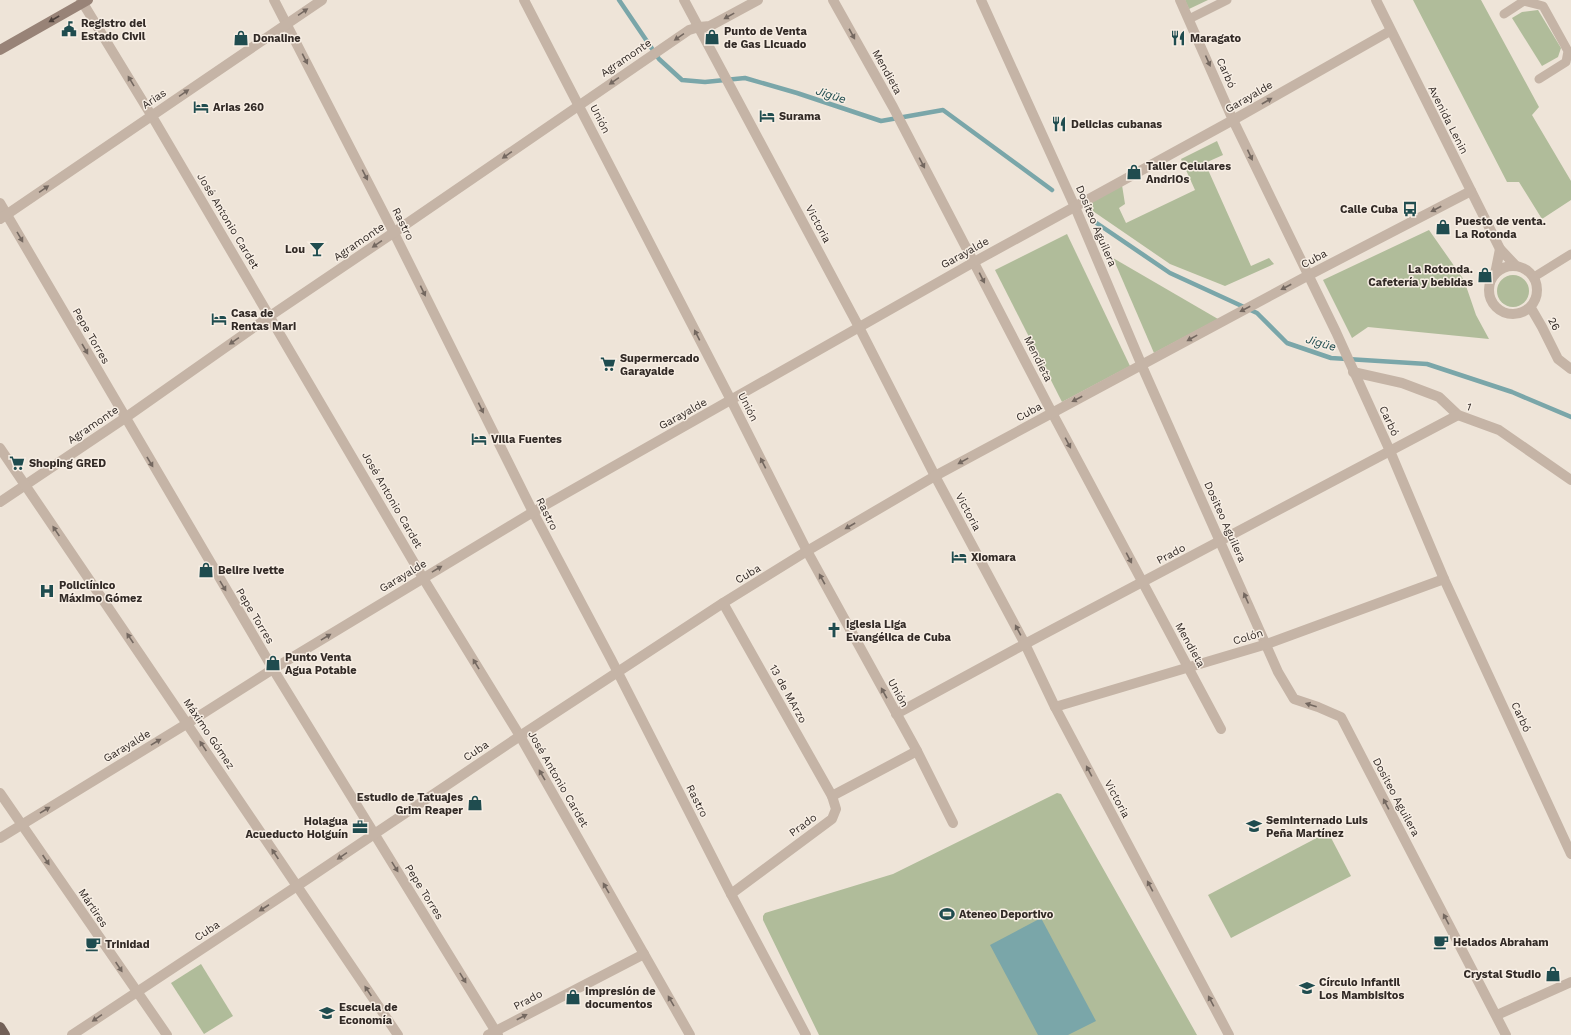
<svg xmlns="http://www.w3.org/2000/svg" width="1571" height="1035" font-family="'Work Sans',sans-serif">
<rect width="100%" height="100%" fill="#eee4d8"/>
<g fill="#b0bc9a">
<polygon points="1185,0 1208,0 1189,9"/>
<polygon points="1413,0 1481,0 1539,107 1532,115 1571,181 1571,200 1542,219 1519,182 1507,182"/>
<polygon points="1538,10 1561,48 1558,57 1542,66 1512,18 1522,12"/>
<polygon points="1217,141 1223,155 1205,163 1251,266 1269,258 1274,264 1225,286 1170,264 1084,205 1122,185 1125,204 1119,208 1126,223 1195,190 1181,159"/>
<polygon points="1429,230 1464,280 1476,315 1489,339 1368,327 1352,338 1323,280"/>
<polygon points="1067,234 1130,366 1062,402 995,270"/>
<polygon points="1113,258 1218,319 1154,353"/>
<circle cx="1513" cy="291" r="16"/>
<polygon points="1057,793 1061,794 1197,1035 819,1035 763,920 763,916 765,913 893,874"/>
<polygon points="1328,832 1351,876 1231,938 1208,895"/>
<polygon points="201,964 233,1016 204,1034 171,983"/>
</g>
<polygon fill="#7aa6a9" points="1041,918 1096,1021 1068,1035 1038,1035 990,945"/>
<g fill="none" stroke-linecap="round" stroke-linejoin="round">
<g stroke="#7aa6a9" stroke-width="4.5">
<polyline points="619,0 659,59 682,80 705,82 745,78 797,93 881,121 943,110 1052,190"/>
<polyline points="1095,222 1170,273 1257,313 1287,343 1331,358 1427,364 1512,392 1571,417"/>
</g>
<g stroke="#c5b4a6" stroke-width="9">
<polyline points="1504,14 1524,1 1543,6 1568,51 1566,62 1539,79"/>
<polyline points="1189,19 1227,0"/>
<polyline points="1534,277 1571,254"/>
</g>
<g stroke="#c5b4a6" stroke-width="10">
<polyline points="81,0 156,123 423,578 520,736 690,1035"/>
<polyline points="274,0 394,233 533,512 611,659 731,894 806,1035"/>
<polyline points="524,0 733,404 807,551 917,751 953,823"/>
<polyline points="684,0 860,329 935,476 1025,644 1055,707 1229,1035"/>
<polyline points="833,0 893,107 1049,407 1221,729"/>
<polyline points="981,0 1075,207 1145,373 1278,672 1294,699 1318,707 1341,717 1506,1035"/>
<polyline points="0,203 273,669 498,1035"/>
<polyline points="1353,372 1402,383 1439,397 1458,415 1499,430 1571,480"/>
<polyline points="0,502 125,418 270,316 399,229 689,30 699,27 710,26 758,0"/>
<polyline points="723,603 832,796"/>
<polyline points="1055,707 1267,644 1444,579"/>
<polyline points="896,714 1025,644 1458,415"/>
<polyline points="0,793 167,1035"/>
<polyline points="731,894 832,819 836,809 832,796 917,751"/>
<polyline points="1497,1015 1571,982"/>
<polyline points="488,1035 644,954"/>
</g>
<g stroke="#c5b4a6" stroke-width="10">
<polyline points="1180,0 1233,120 1336,332 1390,451 1444,579 1571,854"/>
<polyline points="1376,0 1500,249 1516,266"/>
<polyline points="0,219 322,0"/>
<circle cx="1513" cy="290" r="24"/>
<polyline points="1495,274 1500,249"/>
<polyline points="1531,308 1542,327 1558,359 1571,369"/>
<polyline points="0,448 398,1035"/>
<polyline points="0,838 188,723 273,669 533,512 974,262 1233,120 1390,31"/>
<polyline points="72,1035 303,882 520,736 723,603 807,551 935,476 1052,413 1309,275 1471,191"/>
</g>
<polyline stroke="#988377" stroke-width="10" points="0,50 88,0"/>
<polyline stroke="#736158" stroke-width="10" points="0,1027 5,1035"/>
</g>
<defs><path id="oneway-solid" d="M-6-.8H1V-3.2L6.5 0L1 3.2V.8H-6Z"/></defs>
<g fill="#746860">
<use href="#oneway-solid" transform="translate(303 12) rotate(-34)"/>
<use href="#oneway-solid" transform="translate(729 16) rotate(151)"/>
<use href="#oneway-solid" transform="translate(852 34) rotate(61)"/>
<use href="#oneway-solid" transform="translate(679 37) rotate(146)"/>
<use href="#oneway-solid" transform="translate(305 59) rotate(63)"/>
<use href="#oneway-solid" transform="translate(1208 61) rotate(66)"/>
<use href="#oneway-solid" transform="translate(131 81) rotate(-121)"/>
<use href="#oneway-solid" transform="translate(614 81) rotate(145)"/>
<use href="#oneway-solid" transform="translate(184 93) rotate(-34)"/>
<use href="#oneway-solid" transform="translate(1267 101) rotate(-30)"/>
<use href="#oneway-solid" transform="translate(507 155) rotate(145)"/>
<use href="#oneway-solid" transform="translate(1250 155) rotate(65)"/>
<use href="#oneway-solid" transform="translate(922 163) rotate(62)"/>
<use href="#oneway-solid" transform="translate(365 175) rotate(63)"/>
<use href="#oneway-solid" transform="translate(44 189) rotate(-35)"/>
<use href="#oneway-solid" transform="translate(1436 209) rotate(152)"/>
<use href="#oneway-solid" transform="translate(20 237) rotate(60)"/>
<use href="#oneway-solid" transform="translate(377 244) rotate(146)"/>
<use href="#oneway-solid" transform="translate(982 278) rotate(63)"/>
<use href="#oneway-solid" transform="translate(1286 287) rotate(152)"/>
<use href="#oneway-solid" transform="translate(423 291) rotate(64)"/>
<use href="#oneway-solid" transform="translate(1245 309) rotate(152)"/>
<use href="#oneway-solid" transform="translate(697 335) rotate(-117)"/>
<use href="#oneway-solid" transform="translate(1192 338) rotate(151)"/>
<use href="#oneway-solid" transform="translate(234 341) rotate(145)"/>
<use href="#oneway-solid" transform="translate(85 349) rotate(60)"/>
<use href="#oneway-solid" transform="translate(1077 399) rotate(152)"/>
<use href="#oneway-solid" transform="translate(481 408) rotate(64)"/>
<use href="#oneway-solid" transform="translate(1068 443) rotate(62)"/>
<use href="#oneway-solid" transform="translate(963 461) rotate(151)"/>
<use href="#oneway-solid" transform="translate(150 462) rotate(59)"/>
<use href="#oneway-solid" transform="translate(763 463) rotate(-117)"/>
<use href="#oneway-solid" transform="translate(850 526) rotate(150)"/>
<use href="#oneway-solid" transform="translate(56 531) rotate(-124)"/>
<use href="#oneway-solid" transform="translate(1129 558) rotate(62)"/>
<use href="#oneway-solid" transform="translate(437 569) rotate(-31)"/>
<use href="#oneway-solid" transform="translate(822 579) rotate(-119)"/>
<use href="#oneway-solid" transform="translate(223 586) rotate(59)"/>
<use href="#oneway-solid" transform="translate(1246 598) rotate(-114)"/>
<use href="#oneway-solid" transform="translate(1018 630) rotate(-118)"/>
<use href="#oneway-solid" transform="translate(326 637) rotate(-31)"/>
<use href="#oneway-solid" transform="translate(130 638) rotate(-124)"/>
<use href="#oneway-solid" transform="translate(476 664) rotate(-121)"/>
<use href="#oneway-solid" transform="translate(884 693) rotate(-119)"/>
<use href="#oneway-solid" transform="translate(1311 705) rotate(-162)"/>
<use href="#oneway-solid" transform="translate(156 742) rotate(-31)"/>
<use href="#oneway-solid" transform="translate(203 746) rotate(-124)"/>
<use href="#oneway-solid" transform="translate(1089 771) rotate(-118)"/>
<use href="#oneway-solid" transform="translate(542 775) rotate(-120)"/>
<use href="#oneway-solid" transform="translate(1386 804) rotate(-118)"/>
<use href="#oneway-solid" transform="translate(45 810) rotate(-31)"/>
<use href="#oneway-solid" transform="translate(275 854) rotate(-124)"/>
<use href="#oneway-solid" transform="translate(342 856) rotate(146)"/>
<use href="#oneway-solid" transform="translate(46 860) rotate(56)"/>
<use href="#oneway-solid" transform="translate(395 867) rotate(58)"/>
<use href="#oneway-solid" transform="translate(1150 886) rotate(-118)"/>
<use href="#oneway-solid" transform="translate(606 888) rotate(-120)"/>
<use href="#oneway-solid" transform="translate(264 908) rotate(147)"/>
<use href="#oneway-solid" transform="translate(1446 919) rotate(-118)"/>
<use href="#oneway-solid" transform="translate(119 967) rotate(56)"/>
<use href="#oneway-solid" transform="translate(463 978) rotate(58)"/>
<use href="#oneway-solid" transform="translate(368 991) rotate(-124)"/>
<use href="#oneway-solid" transform="translate(671 1001) rotate(-120)"/>
<use href="#oneway-solid" transform="translate(1211 1001) rotate(-118)"/>
<use href="#oneway-solid" transform="translate(522 1017) rotate(-28)"/>
<use href="#oneway-solid" transform="translate(97 1018) rotate(146)"/>
</g>
<use fill="#4c403a" href="#oneway-solid" transform="translate(54 19) rotate(150)"/>
<defs>
<g id="civic-bare" transform="scale(1.2)"><path d="M-.6-6.5H3V-4.5H.6V-3L4-1V1h2V6H-6V1h2V-1L-.6-3ZM-1.2 2.5V6h2.4V2.5Z" fill="#1f4c4f" stroke="#f7eee4" stroke-width="2.5" paint-order="stroke"/></g>
<g id="shop-bare" transform="scale(1.2)"><path d="M-5-2.5h2.3a2.7 3.5 0 0 1 5.4 0H5L5.5 6h-11ZM-1.5-2.5h3a1.5 2.3 0 0 0-3 0Z" fill="#1f4c4f" stroke="#f7eee4" stroke-width="2.5" paint-order="stroke"/></g>
<g id="restaurant-bare" transform="scale(1.2)"><path d="M-5-6h1v4h1v-4h1v4h1v-4h1v5L-1.5 .5V6h-2V.5L-5-1ZM5-6V6H3V1.5H1.5Q1.5-4 5-6Z" fill="#1f4c4f" stroke="#f7eee4" stroke-width="2.5" paint-order="stroke"/></g>
<g id="hotel-bare" transform="scale(1.2)"><path d="M-6-4.5h1.5V1H6V5H4.5V3h-9V5H-6ZM-4 0a1.8 1.8 0 1 1 3.6 0ZM.5 0V-2.5h3Q6-2.5 6 0Z" fill="#1f4c4f" stroke="#f7eee4" stroke-width="2.5" paint-order="stroke"/></g>
<g id="bus-bare" transform="scale(1.2)"><path d="M-5-6H5V4H4V6H2V4H-2V6H-4V4H-5ZM-3.5-4V0h7V-4ZM-3.5 1.2v1.5H-2V1.2ZM2 1.2v1.5H3.5V1.2Z" fill="#1f4c4f" stroke="#f7eee4" stroke-width="2.5" paint-order="stroke"/></g>
<g id="bar-bare" transform="scale(1.2)"><path d="M-6-5H6L.8 .8V4.5H3.5V6h-7V4.5H-.8V.8Z" fill="#1f4c4f" stroke="#f7eee4" stroke-width="2.5" paint-order="stroke"/></g>
<g id="supermarket-bare" transform="scale(1.2)"><path d="M-6-5.5h2.5l.6 2H6L4.5 2H-2.5L-4.4-4H-6ZM-1.5 3.2a1.3 1.3 0 1 0 .1 0ZM3 3.2a1.3 1.3 0 1 0 .1 0Z" fill="#1f4c4f" stroke="#f7eee4" stroke-width="2.5" paint-order="stroke"/></g>
<g id="hospital-bare" transform="scale(1.2)"><path d="M-5-5h3v3.5h4V-5h3V5h-3V1.5h-4V5h-3Z" fill="#1f4c4f" stroke="#f7eee4" stroke-width="2.5" paint-order="stroke"/></g>
<g id="church-bare" transform="scale(1.2)"><path d="M-1.2-6h2.4v3.5h3.3v2.4h-3.3V6h-2.4V-.1h-3.3v-2.4h3.3Z" fill="#1f4c4f" stroke="#f7eee4" stroke-width="2.5" paint-order="stroke"/></g>
<g id="school-bare" transform="scale(1.2)"><path d="M0-5L7-2L0 1L-7-2ZM-4 1L0 2.5L4 1V4Q0 6-4 4Z" fill="#1f4c4f" stroke="#f7eee4" stroke-width="2.5" paint-order="stroke"/></g>
<g id="office-bare" transform="scale(1.2)"><path d="M-6-3h4V-5.5h4V-3h4V5H-6ZM-1-4.5V-3h2v-1.5ZM-6 0V1H6V0Z" fill="#1f4c4f" stroke="#f7eee4" stroke-width="2.5" paint-order="stroke"/></g>
<g id="stadium-bare" transform="scale(1.2)"><path d="M0-5a6.5 5 0 1 0 0 10a6.5 5 0 1 0 0-10ZM-3.5-1.8h7v3.6h-7Z" fill="#1f4c4f" stroke="#f7eee4" stroke-width="2.5" paint-order="stroke"/></g>
<g id="cafe-bare" transform="scale(1.2)"><path d="M-5.5-4.5H6V0H3Q3 3.5 0 3.5H-2.5Q-5.5 3.5-5.5 0ZM3-3.2v2h1.7v-2ZM-6 4.5H4V6H-6Z" fill="#1f4c4f" stroke="#f7eee4" stroke-width="2.5" paint-order="stroke"/></g>
<g id="university-bare" transform="scale(1.2)"><path d="M0-5L7-2L0 1L-7-2ZM-4 1L0 2.5L4 1V4Q0 6-4 4Z" fill="#1f4c4f" stroke="#f7eee4" stroke-width="2.5" paint-order="stroke"/></g>
</defs>
<g fill-rule="evenodd">
<use href="#civic-bare" x="69" y="29"/>
<use href="#shop-bare" x="712" y="37"/>
<use href="#shop-bare" x="241" y="38"/>
<use href="#restaurant-bare" x="1178" y="38"/>
<use href="#hotel-bare" x="201" y="107"/>
<use href="#hotel-bare" x="767" y="116"/>
<use href="#restaurant-bare" x="1059" y="124"/>
<use href="#shop-bare" x="1134" y="172"/>
<use href="#bus-bare" x="1410" y="209"/>
<use href="#shop-bare" x="1443" y="227"/>
<use href="#bar-bare" x="317" y="249"/>
<use href="#shop-bare" x="1485" y="275"/>
<use href="#hotel-bare" x="219" y="319"/>
<use href="#supermarket-bare" x="608" y="364"/>
<use href="#hotel-bare" x="479" y="439"/>
<use href="#supermarket-bare" x="17" y="463"/>
<use href="#hotel-bare" x="959" y="557"/>
<use href="#shop-bare" x="206" y="570"/>
<use href="#hospital-bare" x="47" y="591"/>
<use href="#church-bare" x="834" y="630"/>
<use href="#shop-bare" x="273" y="663"/>
<use href="#shop-bare" x="475" y="803"/>
<use href="#school-bare" x="1254" y="826"/>
<use href="#office-bare" x="360" y="827"/>
<use href="#stadium-bare" x="947" y="914"/>
<use href="#cafe-bare" x="1441" y="942"/>
<use href="#cafe-bare" x="93" y="944"/>
<use href="#shop-bare" x="1553" y="974"/>
<use href="#school-bare" x="1307" y="988"/>
<use href="#shop-bare" x="573" y="997"/>
<use href="#university-bare" x="327" y="1013"/>
</g>
<g text-anchor="middle" dominant-baseline="central" stroke-width="3" stroke-linejoin="round" paint-order="stroke">
<g font-size="11" font-weight="bold" fill="#322a26" stroke="#f7eee4" text-anchor="start">
<text x="81" y="23">Registro del<tspan x="81" dy="13">Estado Civil</tspan></text>
<text x="724" y="31">Punto de Venta<tspan x="724" dy="13">de Gas Licuado</tspan></text>
<text x="253" y="38">Donaline</text>
<text x="1190" y="38">Maragato</text>
<text x="213" y="107">Arias 260</text>
<text x="779" y="116">Surama</text>
<text x="1071" y="124">Delicias cubanas</text>
<text x="1146" y="166">Taller Celulares<tspan x="1146" dy="13">AndrIOs</tspan></text>
<text x="1398" y="209" text-anchor="end">Calle Cuba</text>
<text x="1455" y="221">Puesto de venta.<tspan x="1455" dy="13">La Rotonda</tspan></text>
<text x="305" y="249" text-anchor="end">Lou</text>
<text x="1473" y="269" text-anchor="end">La Rotonda.<tspan x="1473" dy="13">Cafetería y bebidas</tspan></text>
<text x="231" y="313">Casa de<tspan x="231" dy="13">Rentas Mari</tspan></text>
<text x="620" y="358">Supermercado<tspan x="620" dy="13">Garayalde</tspan></text>
<text x="491" y="439">Villa Fuentes</text>
<text x="29" y="463">Shoping GRED</text>
<text x="971" y="557">Xiomara</text>
<text x="218" y="570">Belire Ivette</text>
<text x="59" y="585">Policlínico<tspan x="59" dy="13">Máximo Gómez</tspan></text>
<text x="846" y="624">Iglesia Liga<tspan x="846" dy="13">Evangélica de Cuba</tspan></text>
<text x="285" y="657">Punto Venta<tspan x="285" dy="13">Agua Potable</tspan></text>
<text x="463" y="797" text-anchor="end">Estudio de Tatuajes<tspan x="463" dy="13">Grim Reaper</tspan></text>
<text x="1266" y="820">Seminternado Luis<tspan x="1266" dy="13">Peña Martínez</tspan></text>
<text x="348" y="821" text-anchor="end">Holagua<tspan x="348" dy="13">Acueducto Holguín</tspan></text>
<text x="959" y="914">Ateneo Deportivo</text>
<text x="1453" y="942">Helados Abraham</text>
<text x="105" y="944">Trinidad</text>
<text x="1541" y="974" text-anchor="end">Crystal Studio</text>
<text x="1319" y="982">Círculo Infantil<tspan x="1319" dy="13">Los Mambisitos</tspan></text>
<text x="585" y="991">Impresión de<tspan x="585" dy="13">documentos</tspan></text>
<text x="339" y="1007">Escuela de<tspan x="339" dy="13">Economía</tspan></text>
</g>
<g font-size="11" fill="#322a26" stroke="#f7eee4">
<text transform="translate(626 58) rotate(-34)">Agramonte</text>
<text transform="translate(887 72) rotate(61)">Mendieta</text>
<text transform="translate(1226 73) rotate(66)">Carbó</text>
<text transform="translate(1249 97) rotate(-30)">Garayalde</text>
<text transform="translate(154 99) rotate(-34)">Arias</text>
<text transform="translate(600 119) rotate(63)">Unión</text>
<text transform="translate(1448 120) rotate(63)">Avenida Lenin</text>
<text transform="translate(228 221) rotate(59)">José Antonio Cardet</text>
<text transform="translate(403 224) rotate(63)">Rastro</text>
<text transform="translate(818 224) rotate(62)">Victoria</text>
<text transform="translate(1096 226) rotate(67)">Dositeo Aguilera</text>
<text transform="translate(359 242) rotate(-34)">Agramonte</text>
<text transform="translate(965 253) rotate(-29)">Garayalde</text>
<text transform="translate(1314 259) rotate(-28)">Cuba</text>
<text transform="translate(1554 324) rotate(62)">26</text>
<text transform="translate(91 336) rotate(60)">Pepe Torres</text>
<text transform="translate(1038 359) rotate(63)">Mendieta</text>
<text transform="translate(748 407) rotate(63)">Unión</text>
<text transform="translate(1469 407) rotate(20)">1</text>
<text transform="translate(1029 412) rotate(-29)">Cuba</text>
<text transform="translate(683 414) rotate(-29)">Garayalde</text>
<text transform="translate(1389 421) rotate(65)">Carbó</text>
<text transform="translate(93 425) rotate(-34)">Agramonte</text>
<text transform="translate(392 500) rotate(60)">José Antonio Cardet</text>
<text transform="translate(968 512) rotate(62)">Victoria</text>
<text transform="translate(547 514) rotate(63)">Rastro</text>
<text transform="translate(1225 522) rotate(66)">Dositeo Aguilera</text>
<text transform="translate(1171 554) rotate(-28)">Prado</text>
<text transform="translate(748 574) rotate(-31)">Cuba</text>
<text transform="translate(403 576) rotate(-31)">Garayalde</text>
<text transform="translate(255 616) rotate(59)">Pepe Torres</text>
<text transform="translate(1248 637) rotate(-17)">Colón</text>
<text transform="translate(1190 645) rotate(61)">Mendieta</text>
<text transform="translate(898 693) rotate(61)">Unión</text>
<text transform="translate(788 694) rotate(61)">13 de MArzo</text>
<text transform="translate(1521 717) rotate(65)">Carbó</text>
<text transform="translate(209 734) rotate(56)">Máximo Gómez</text>
<text transform="translate(127 746) rotate(-31)">Garayalde</text>
<text transform="translate(476 751) rotate(-34)">Cuba</text>
<text transform="translate(558 779) rotate(60)">José Antonio Cardet</text>
<text transform="translate(1396 797) rotate(62)">Dositeo Aguilera</text>
<text transform="translate(1117 799) rotate(62)">Victoria</text>
<text transform="translate(697 801) rotate(63)">Rastro</text>
<text transform="translate(803 825) rotate(-36)">Prado</text>
<text transform="translate(424 892) rotate(58)">Pepe Torres</text>
<text transform="translate(93 908) rotate(56)">Mártires</text>
<text transform="translate(207 931) rotate(-33)">Cuba</text>
<text transform="translate(528 1000) rotate(-28)">Prado</text>
</g>
<g font-size="12" font-style="italic" fill="#1f4c4f" stroke="#f7eee4">
<text transform="translate(831 95) rotate(18)">Jigüe</text>
<text transform="translate(1321 343) rotate(16)">Jigüe</text>
</g>
</g>
</svg>
